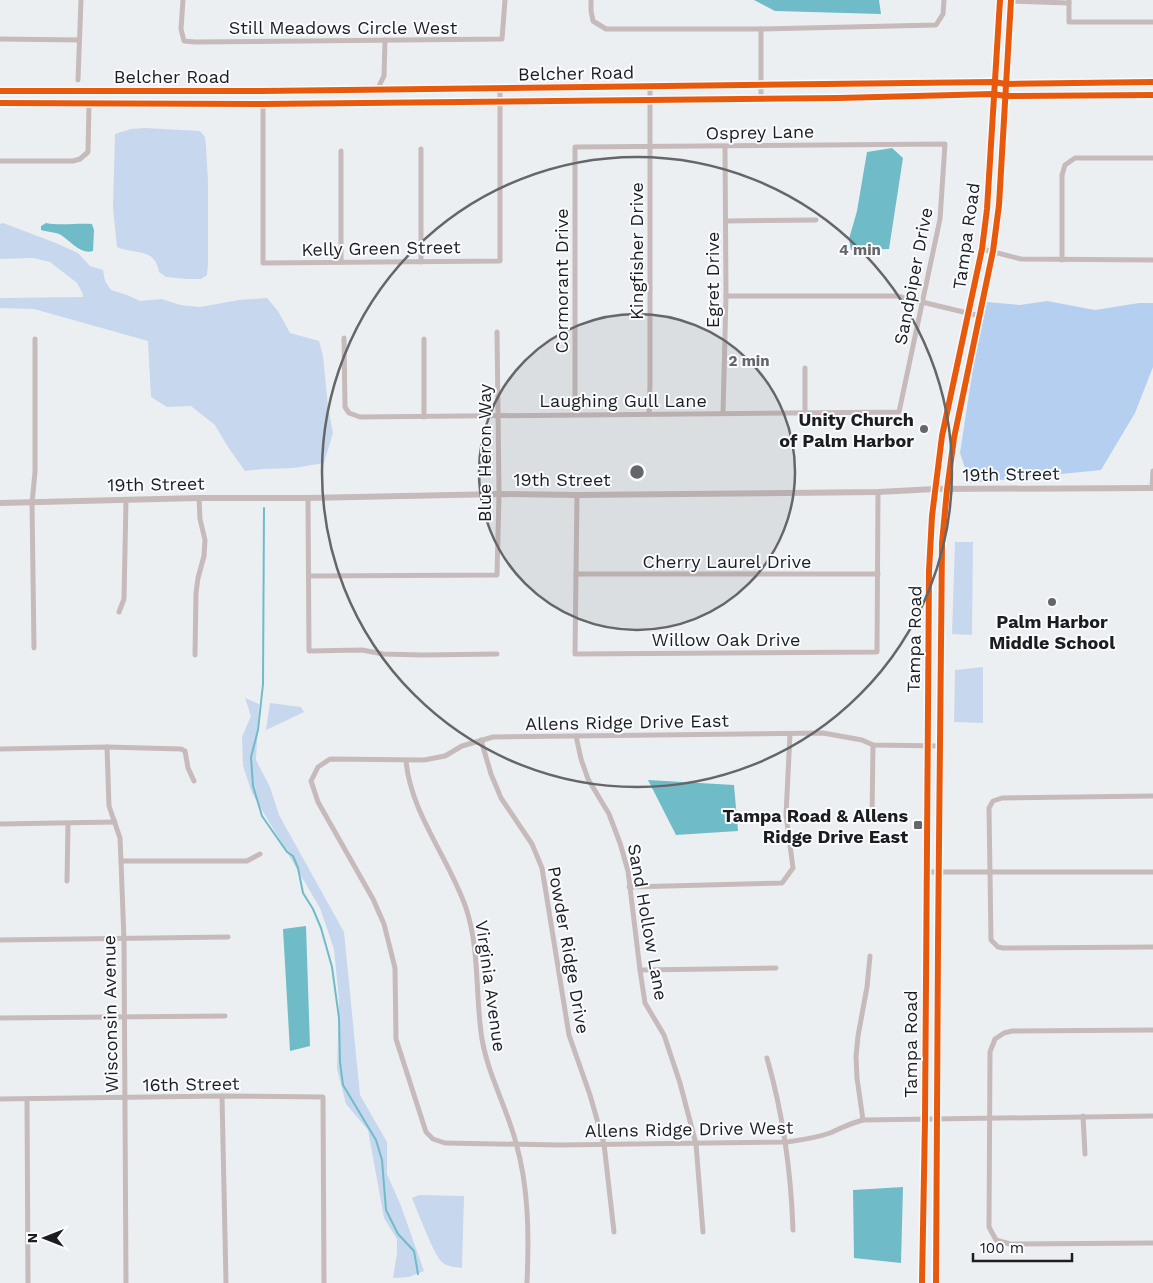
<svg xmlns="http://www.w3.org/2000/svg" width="1153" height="1283" font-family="'Work Sans',sans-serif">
<rect width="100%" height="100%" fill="#eceff2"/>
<g fill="#c7d7ed">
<path d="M145 128 200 131 205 137 206 147 208 181V264L207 275 201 279H187L166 277 159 272C155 247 135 255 117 247L113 208 115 134 131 129Z"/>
<polygon points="3,223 56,243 78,253 90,266 103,270 105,281 111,290 127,295 140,301 162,299 180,305 200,307 239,300 267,298 278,311 290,333 319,341 323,356 328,406 333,433 324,463 294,468 264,469 245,471 228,447 215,425 191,406 167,407 151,397 148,341 34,309 0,308 0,298 83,297 82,292 77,283 50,262 33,258 0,259 0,224"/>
<polygon points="955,542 973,542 972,635 952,634"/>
<polygon points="983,667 983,723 954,722 955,670"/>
<polygon points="245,698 259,704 256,760 270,787 279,815 344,932 360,1095 387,1142 387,1174 401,1206 424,1271 409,1277 393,1278 397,1253 397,1239 384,1218 368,1130 346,1104 337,1069 339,1001 334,949 320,908 252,793 243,766 242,737 251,716"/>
<polygon points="270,703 301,707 304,712 266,730"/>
<path d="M419 1195 464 1196 462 1268C456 1267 448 1267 443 1263 435 1258 417 1210 412 1198Z"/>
</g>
<polygon fill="#b5cff1" points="1047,301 1095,310 1139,303 1153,303 1153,367 1135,413 1101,470 970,483 960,453 974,361 987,302 1020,305"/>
<g fill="#6fbcc8">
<polygon points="754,0 879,0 881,14 775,11"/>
<polygon points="892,148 903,158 889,249 851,250 849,239 857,211 867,152"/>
<path d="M46 223C60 226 77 223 92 224L94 230 93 251C81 255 70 241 61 235 56 232 48 232 41 230V226Z"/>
<polygon points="648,780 734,785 738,831 676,835"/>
<polygon points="306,926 310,1046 290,1051 283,929"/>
<polygon points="903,1187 901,1263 854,1258 853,1190"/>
</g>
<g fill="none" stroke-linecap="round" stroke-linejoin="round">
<polyline stroke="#6fbcc8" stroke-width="2" points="264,508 263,684 258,730 251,757 253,786 262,816 287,852 293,856 298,868 303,893 313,909 321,928 332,967 339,1018 340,1062 343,1085 376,1140 382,1160 386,1210 398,1234 414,1251 418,1274"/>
<g stroke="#c6bbba" stroke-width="5">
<polyline points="183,0 181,29 184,41 195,42 502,39 505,0"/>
<polyline points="591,0 591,11 593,21 606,29 761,29 936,25 943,14 944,0"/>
<polyline points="1069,0 1069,22 1153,22"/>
<polyline points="1011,1 1069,3"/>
<polyline points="0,39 79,40"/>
<polyline points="78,80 81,0"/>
<polyline points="377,90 384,76 385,40"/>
<polyline points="761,99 761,29"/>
<polyline points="263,104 263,263 500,261 500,89"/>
<polyline points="341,151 341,262"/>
<polyline points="0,161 73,161 80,159 88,152 89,104"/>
<polyline points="726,221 816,220"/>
<polyline points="982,249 1021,259 1153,260"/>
<polyline points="1062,260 1062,175 1065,165 1075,158 1153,158"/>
<polyline points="421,262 421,149"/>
<polyline points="726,296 897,296 980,316"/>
<polyline points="344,338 345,407 349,413 360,417 899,412 940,219 945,144 575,147 575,415"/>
<polyline points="424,339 424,417"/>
<polyline points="805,368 805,413"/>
<polyline points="723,413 726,296 725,147"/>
<polyline points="649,414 650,384 650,87"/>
<polyline points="1152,488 1153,471"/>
<polyline points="577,495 575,654 877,652 878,492"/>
<polyline points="308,498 309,651 362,650 383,654 422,655 497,654"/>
<polyline points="576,574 878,574"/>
<polyline points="309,576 497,575 499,494 497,332"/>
<polyline points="119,612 124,599 126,500"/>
<polyline points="34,648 32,503 35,472 35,339"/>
<polyline points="195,655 196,593 198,578 204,556 205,540 200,519 199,498"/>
<polyline points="576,736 581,759 588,779 609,814 620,843 628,871 640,970 645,1003 664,1035 680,1083 696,1144 703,1232"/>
<polyline points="481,740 491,774 501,798 532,844 542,868 569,1035 590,1095 604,1144 614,1232"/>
<path d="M940 746 873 745 862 740 823 733 493 737 462 746 445 756 424 760 330 759 318 767 311 781 318 802 373 899 384 924 395 968 396 1039 426 1132 433 1139 445 1143 560 1145 787 1142C801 1140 816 1138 830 1133 841 1128 851 1123 863 1120L1153 1116"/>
<polyline points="107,747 109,806 120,838 121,861 124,940 126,1283"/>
<polyline points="0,749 107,747 181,749 185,751 188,768 194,781"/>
<path d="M406 761C411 814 449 858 466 908 480 950 475 995 482 1039 488 1075 507 1108 516 1143 529 1188 529 1237 527 1283"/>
<polyline points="1153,796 1002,798 993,801 989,808 991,940 998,947 1003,948 1153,947"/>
<polyline points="872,818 873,745"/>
<polyline points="0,824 115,822"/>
<polyline points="121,861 247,861 260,854"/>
<polyline points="927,872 1153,872"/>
<polyline points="67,881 68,823"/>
<polyline points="629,887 782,883 793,868 786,815 790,734"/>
<polyline points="0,940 228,937"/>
<polyline points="640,970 776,968"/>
<polyline points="0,1018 225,1016"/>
<polyline points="1153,1030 1012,1031 1004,1033 995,1039 990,1052 989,1227 996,1240 1010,1244 1153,1243"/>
<path d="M767 1058C783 1114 791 1171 793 1230"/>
<polyline points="222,1096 226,1283"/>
<polyline points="0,1099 222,1096 323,1097 324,1283"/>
<polyline points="27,1099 28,1283"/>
<polyline points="1083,1116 1085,1154"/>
<polyline points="863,1120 857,1078 856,1057 858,1036 867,987 870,956"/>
</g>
<polyline stroke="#c6bbba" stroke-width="6" points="0,503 199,498 308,498 499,494 577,495 878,492 935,489 1153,488"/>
<g stroke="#bdb1b1" stroke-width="8">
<polyline points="0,91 262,91 994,82 1006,84 1153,82"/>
<polyline points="0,103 263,104 839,98 993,94 1005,96 1153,95"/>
<polyline points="922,1283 925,1120 929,571 932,516 942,436 982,249 987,209 1000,0"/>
<polyline points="936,1283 938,945 942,543 947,490 954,438 993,251 999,205 1011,0"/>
</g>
<g stroke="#f9fbff" stroke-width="9">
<g id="cycleway">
<polyline points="0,91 262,91 994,82 1006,84 1153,82"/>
<polyline points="0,103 263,104 839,98 993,94 1005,96 1153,95"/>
<polyline points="922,1283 925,1120 929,571 932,516 942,436 982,249 987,209 1000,0"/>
<polyline points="936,1283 938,945 942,543 947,490 954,438 993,251 999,205 1011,0"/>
</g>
</g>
<use href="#cycleway" stroke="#e8590c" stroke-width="6"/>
</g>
<circle cx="637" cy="472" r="158" fill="#656669" fill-opacity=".12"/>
<g fill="none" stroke="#656669" stroke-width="2.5">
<circle cx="637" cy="472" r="158"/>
<circle cx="637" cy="472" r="315"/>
</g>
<g fill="#656669" stroke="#f9fbff" stroke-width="2">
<circle cx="924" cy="429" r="5"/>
<circle cx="1052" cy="602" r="5"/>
<rect x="913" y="820" width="10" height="10" rx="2.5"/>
</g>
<g text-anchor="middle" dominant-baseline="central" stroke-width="4" stroke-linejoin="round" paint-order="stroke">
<g font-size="18" fill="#1c1d1f" stroke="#f9fbff">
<text x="343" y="27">Still Meadows Circle West</text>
<text transform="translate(576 73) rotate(-1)">Belcher Road</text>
<text x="172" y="76">Belcher Road</text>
<text transform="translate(760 132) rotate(-1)">Osprey Lane</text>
<text transform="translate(966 236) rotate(-82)">Tampa Road</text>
<text transform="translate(381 248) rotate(-1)">Kelly Green Street</text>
<text transform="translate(636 251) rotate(-90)">Kingfisher Drive</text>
<text transform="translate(913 276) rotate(-79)">Sandpiper Drive</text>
<text transform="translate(712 280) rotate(-90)">Egret Drive</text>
<text transform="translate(561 281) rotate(-90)">Cormorant Drive</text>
<text x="623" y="400">Laughing Gull Lane</text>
<text transform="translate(484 453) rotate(-90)">Blue Heron Way</text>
<text transform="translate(1011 474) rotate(-1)">19th Street</text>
<text x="562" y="479">19th Street</text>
<text transform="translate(156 484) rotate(-1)">19th Street</text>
<text x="727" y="561">Cherry Laurel Drive</text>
<text x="726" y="639">Willow Oak Drive</text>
<text transform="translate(914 639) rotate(-89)">Tampa Road</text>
<text transform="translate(627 722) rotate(-1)">Allens Ridge Drive East</text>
<text transform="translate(648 922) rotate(80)">Sand Hollow Lane</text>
<text transform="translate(569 950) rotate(80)">Powder Ridge Drive</text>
<text transform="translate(491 986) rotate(82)">Virginia Avenue</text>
<text transform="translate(110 1014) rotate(-91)">Wisconsin Avenue</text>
<text transform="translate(910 1044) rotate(-90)">Tampa Road</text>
<text transform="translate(191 1084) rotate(-1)">16th Street</text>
<text transform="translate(689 1129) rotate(-1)">Allens Ridge Drive West</text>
</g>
<g font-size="18" font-weight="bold" fill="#1c1d1f" stroke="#f9fbff" text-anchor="end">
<text x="914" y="419">Unity Church<tspan x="914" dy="21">of Palm Harbor</tspan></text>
<text x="1052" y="621" text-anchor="middle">Palm Harbor<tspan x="1052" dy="21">Middle School</tspan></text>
<text x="908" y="815">Tampa Road &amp; Allens<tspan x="908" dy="21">Ridge Drive East</tspan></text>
</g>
</g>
<circle cx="637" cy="472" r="8" fill="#656669" stroke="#f9fbff" stroke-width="2.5"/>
<g font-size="15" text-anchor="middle" font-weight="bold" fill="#656669" stroke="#f9fbff" stroke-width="4" stroke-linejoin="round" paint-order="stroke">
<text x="860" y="255">4 min</text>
<text x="749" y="366">2 min</text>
</g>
<g transform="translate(45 1238) rotate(270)" stroke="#f9fbff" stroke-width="4" paint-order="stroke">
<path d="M0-4L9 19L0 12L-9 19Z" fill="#1c1d1f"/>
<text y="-8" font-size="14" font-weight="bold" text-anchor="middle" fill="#1c1d1f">N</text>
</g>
<path d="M973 1253v8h99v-8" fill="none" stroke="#1c1d1f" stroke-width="2.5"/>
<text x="980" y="1253" font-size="15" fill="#1c1d1f" stroke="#f9fbff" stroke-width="4" paint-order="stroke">100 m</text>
</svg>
